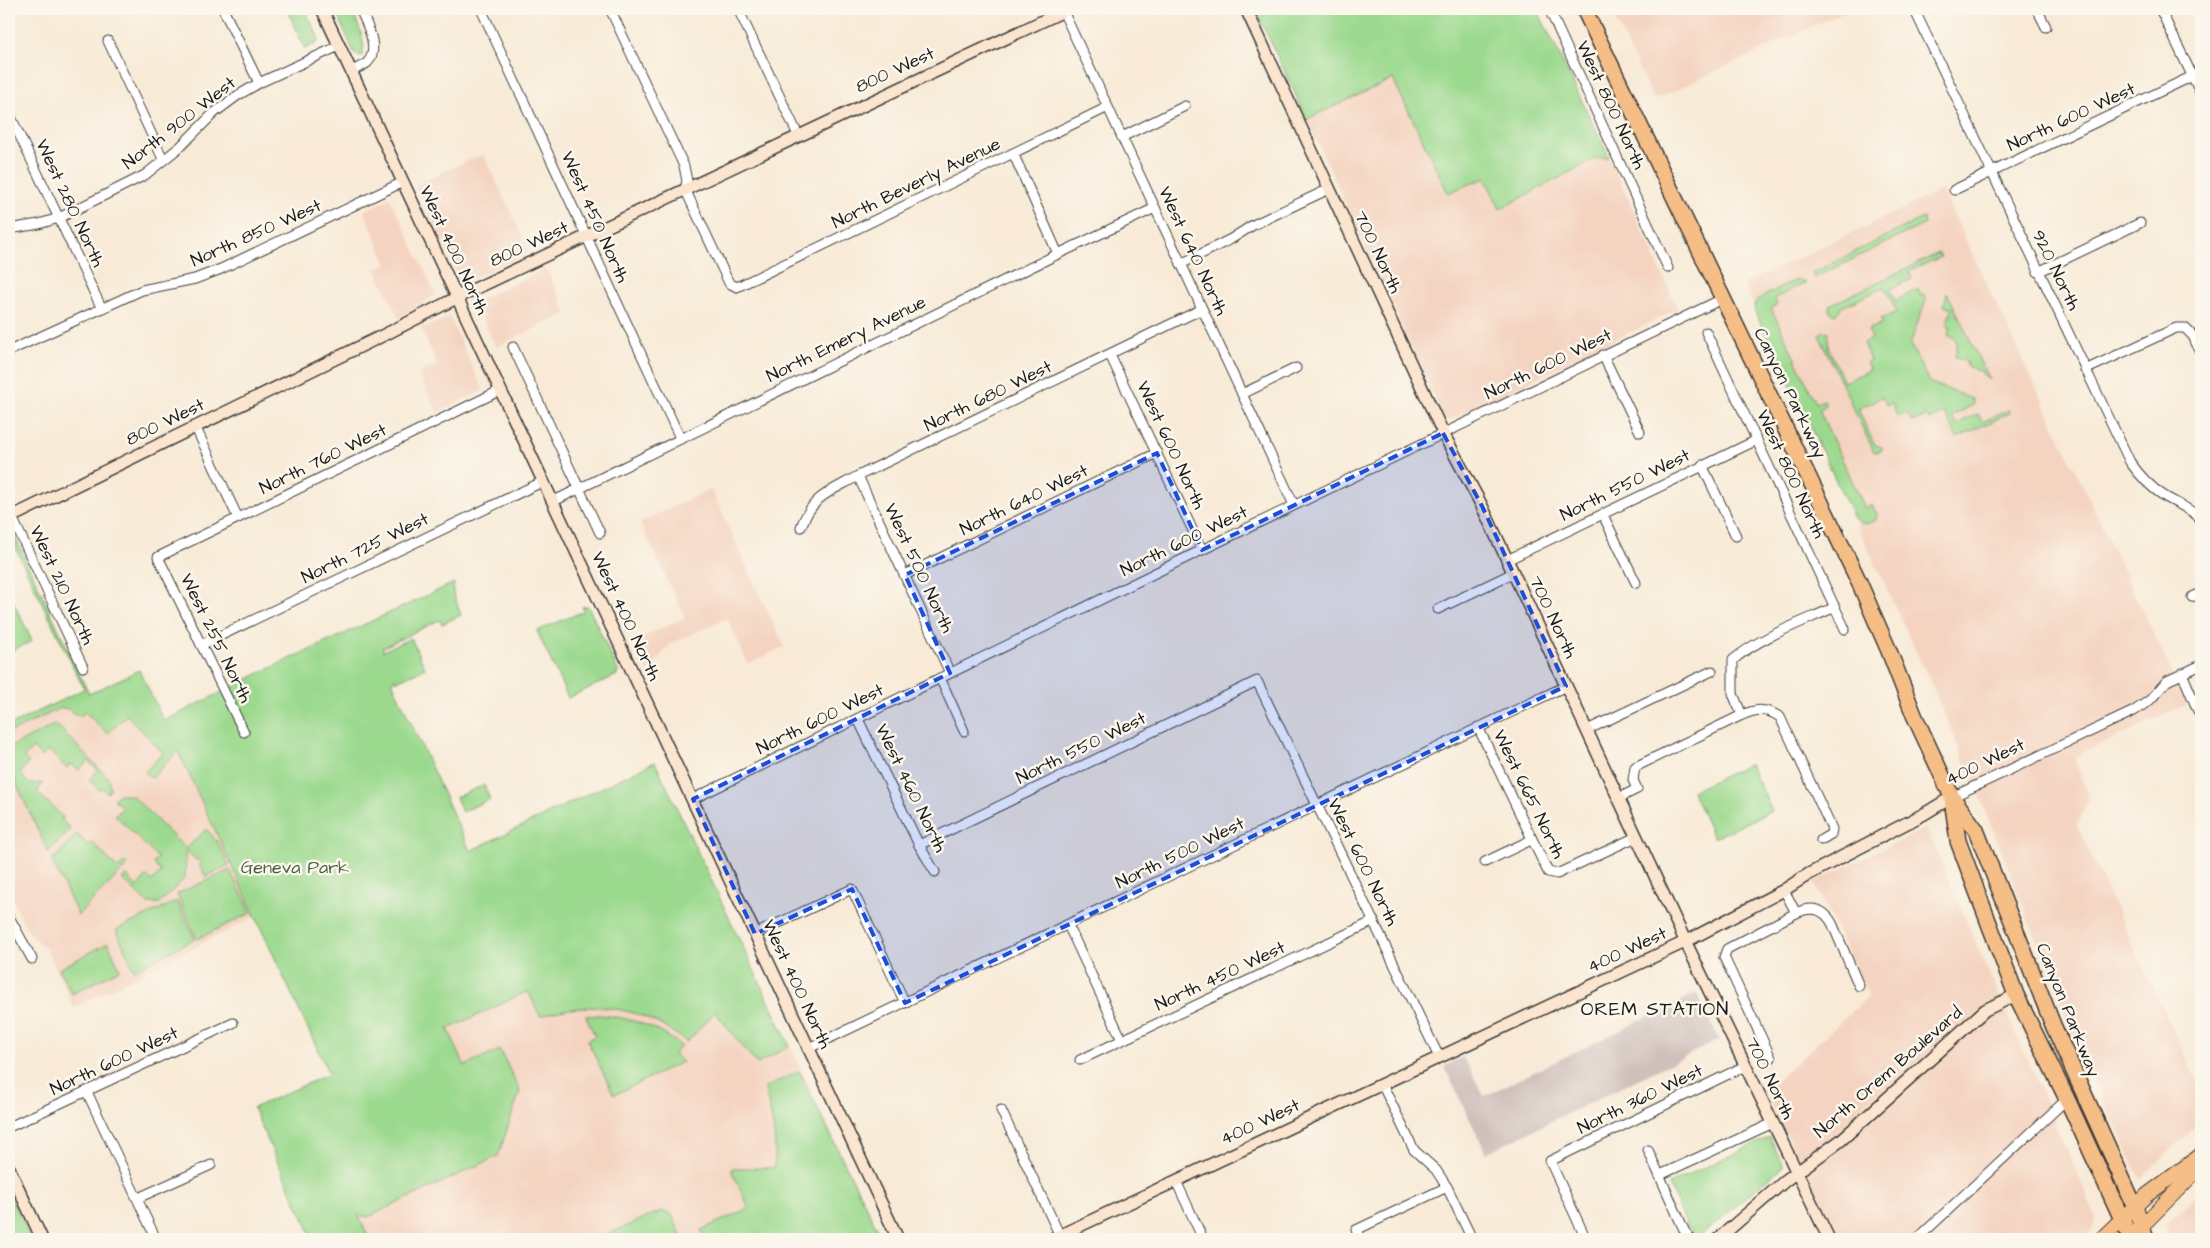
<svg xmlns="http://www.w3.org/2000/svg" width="2210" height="1248" font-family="'Architects Daughter',sans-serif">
<rect width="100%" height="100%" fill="#fbf7ec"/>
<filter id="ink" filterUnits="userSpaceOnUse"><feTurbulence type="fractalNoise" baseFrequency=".02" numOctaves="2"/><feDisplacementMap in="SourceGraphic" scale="10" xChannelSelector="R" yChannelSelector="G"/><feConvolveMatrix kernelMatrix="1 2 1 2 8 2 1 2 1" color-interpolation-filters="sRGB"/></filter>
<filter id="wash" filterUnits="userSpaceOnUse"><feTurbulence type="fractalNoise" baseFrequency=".0096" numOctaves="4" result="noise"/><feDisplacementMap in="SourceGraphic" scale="20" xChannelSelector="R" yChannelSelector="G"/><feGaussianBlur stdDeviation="1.12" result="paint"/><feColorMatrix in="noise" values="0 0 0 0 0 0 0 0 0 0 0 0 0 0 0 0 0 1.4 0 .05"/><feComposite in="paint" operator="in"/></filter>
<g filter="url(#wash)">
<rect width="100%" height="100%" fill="#f8ead7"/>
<g fill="#f4d3c0">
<polygon points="1255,9 1537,9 1609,157 1678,309 1447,421 1444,419 1307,119"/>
<polygon points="1610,9 1850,9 1654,100"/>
<polygon points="483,154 530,253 462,284 415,185"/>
<polygon points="1942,190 2187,704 2074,757 2089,799 2077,826 2201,1089 2201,1122 2140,1179 2079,1047 1986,812 1931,683 1744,284"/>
<polygon points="390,198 436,295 399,318 376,270 387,264 364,211"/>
<polygon points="546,268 567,313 496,347 475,302"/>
<polygon points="449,317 483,390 437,413 419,373 437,364 420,326 427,327"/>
<polygon points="711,489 784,647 748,664 727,618 672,643 648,671 634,641 685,618 640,522"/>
<polygon points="139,670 256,916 74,1008 47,949 29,934 13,900 9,896 9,733"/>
<polygon points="655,762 882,1239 313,1239 253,1108 329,1074 272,948"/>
<polygon points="1926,828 2096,1217 2092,1230 2082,1239 1837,1239 1765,1091 1869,996 1814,882"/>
<polygon points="2201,1191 2201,1239 2171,1239 2165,1226"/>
</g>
<polygon fill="#d0c0bc" points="1697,993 1719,1040 1486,1153 1444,1066 1463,1057 1484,1096"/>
<g fill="#9bd98e" stroke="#5c7a55">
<polygon points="287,9 305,9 319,39 317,43 305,49"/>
<path d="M335 9H351C357 23 367 40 362 56L355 55Z"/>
<polygon points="1255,9 1537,9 1609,157 1595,159 1500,209 1485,178 1448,193 1393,79 1307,119"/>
<polygon points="1923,218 1925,224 1814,278 1812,273"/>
<polygon points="1939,253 1941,257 1909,271 1912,279 1890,289 1895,301 1918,289 1920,296 1924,294 1926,300 1910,344 1929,382 1972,399 1973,405 1952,416 1956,424 1978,414 1982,422 2009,410 2010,413 1957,438 1945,413 1929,420 1927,416 1912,422 1907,413 1898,417 1892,403 1887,405 1882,397 1858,409 1874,444 1883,448 1881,451 1874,452 1819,335 1824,331 1829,332 1828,347 1844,382 1870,370 1866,363 1870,360 1863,343 1871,338 1868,330 1883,323 1881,319 1897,312 1885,287 1842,307 1836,314 1830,312 1830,305"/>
<path d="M1798 279 1806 282 1775 298 1777 305 1771 308 1816 403 1824 400 1826 405 1819 410 1865 508 1872 505 1877 514 1876 520C1867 526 1861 524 1854 518L1755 312 1754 306 1758 299Z"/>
<path d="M1947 292 1989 380 1981 374 1982 372 1966 366 1967 362 1955 357C1957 345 1960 340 1948 335L1951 327 1946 325 1952 309 1944 306Z"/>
<path d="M9 533 14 535 89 694 139 670 164 721 264 671 454 583 453 593 461 615 442 624 439 620 382 648 383 651 411 638 425 668 397 681 395 678 392 682 470 851 655 762 790 1046 757 1064 715 1012 687 1042C639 1006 597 999 540 1016L528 991 448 1029 465 1066 500 1050 520 1091 498 1156 368 1217 358 1215 369 1239H313L253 1108 329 1074 178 751 152 778 145 772 163 753 127 715 108 734 85 712 79 717 69 709 61 708 9 733V726L84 689 13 543 9 544Z"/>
<polygon points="9,593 32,641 9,652"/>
<polygon points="588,606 618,671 617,675 568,698 537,631 584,611 582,607"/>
<polygon points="56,724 109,779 110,790 107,793 102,788 99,790 89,780 98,770 88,761 79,770 71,764 66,768 48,750 42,757 33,748 24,757 29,762 20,774 30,784 43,783 37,792 64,818 60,819 71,829 48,852 9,768 9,748"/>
<polygon points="1750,764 1772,811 1714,838 1692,791"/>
<polygon points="484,785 490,799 462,812 456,797"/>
<polygon points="119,794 133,796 186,849 206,829 217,841 229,865 206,877 199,864 202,861 199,859 197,861 186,850 185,878 160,903 147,903 122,879 127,876 137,887 147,876 152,881 161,872 153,863 158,858 115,815 123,808 114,799"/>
<polygon points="77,834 88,846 92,842 117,868 126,862 127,866 78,915 52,861"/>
<polygon points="230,870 251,913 197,939 177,894"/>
<polygon points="177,901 195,939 134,970 116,930"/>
<polygon points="108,943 120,969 72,994 59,969"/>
<path d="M600 1015C631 1018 657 1026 681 1046L674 1054 682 1062 614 1095 587 1040 595 1036 586 1016Z"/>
<path d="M799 1071 882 1239H706L701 1230 749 1208 732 1172V1168H774C778 1140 771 1115 765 1088Z"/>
<polygon points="1770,1137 1783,1166 1698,1238 1687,1226 1669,1184"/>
<polygon points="9,1193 31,1239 9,1239"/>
<polygon points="661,1211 671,1214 683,1239 597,1239"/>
</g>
</g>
<g filter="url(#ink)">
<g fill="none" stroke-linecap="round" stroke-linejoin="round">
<g stroke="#3d3b38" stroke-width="11">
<g id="street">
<polyline points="223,9 259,83"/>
<polyline points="481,9 680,438"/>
<polyline points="610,9 684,166 687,181 685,189 729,283 737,287 1108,107"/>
<polyline points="738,9 798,135"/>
<polyline points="1062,9 1294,505"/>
<polyline points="1549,9 1668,268"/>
<path d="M1914 9 2130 462C2140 476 2150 487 2164 496 2177 504 2190 508 2201 519"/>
<polyline points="2037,9 2046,27"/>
<polyline points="2160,9 2201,94"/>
<polyline points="108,41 163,159"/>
<path d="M352 71C357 68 363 66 367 63 381 49 366 23 360 9"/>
<polyline points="9,113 101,307"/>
<polyline points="1122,137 1185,106"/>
<polyline points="1013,153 1058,254"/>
<polyline points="1954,190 2201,72"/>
<polyline points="9,229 39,224 59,218 145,175 181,146 214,113 237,96 259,83 339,46"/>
<polyline points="1181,264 1231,239 1253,225 1329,189"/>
<polyline points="2038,272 2140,223"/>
<polyline points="1706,332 1845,629"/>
<polyline points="513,347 600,533"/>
<polyline points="9,351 142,290 195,279 221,269 403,182"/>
<polyline points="1110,355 1202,550"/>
<polyline points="1603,355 1640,432"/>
<polyline points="2085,370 2176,328 2185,328 2193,336 2201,354"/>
<polyline points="1242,394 1296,368"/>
<polyline points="195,426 238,518"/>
<polyline points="1702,465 1736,536"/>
<polyline points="858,476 950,673"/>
<polyline points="554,501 1058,254 1155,208"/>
<polyline points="1603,515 1636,583"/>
<polyline points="12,517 83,667"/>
<path d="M801 527C813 495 830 492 858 476L1202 309"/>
<polyline points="1507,560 1757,440"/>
<polyline points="905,575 1157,453"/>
<polyline points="2192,597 2201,593"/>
<polyline points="1438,609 1513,573"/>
<polyline points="201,645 544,481"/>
<polyline points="2182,673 2198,711 2201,712"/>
<polyline points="940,678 964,731"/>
<path d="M1742 715 1733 694V660C1760 637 1803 622 1835 607"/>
<polyline points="858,719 919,845 935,872"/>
<polyline points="1478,727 1548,872 1557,874 1636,837"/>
<polyline points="1587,730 1712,671"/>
<polyline points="244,732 158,557 501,390"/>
<polyline points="1952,797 2134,711 2150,700 2167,681 2201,665"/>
<path d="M1619 798 1637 789 1633 780 1635 767 1742 715C1757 709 1766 708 1780 717L1832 829 1831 834 1821 840"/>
<polyline points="693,799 1202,550 1724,298"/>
<polyline points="919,845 1257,681 1439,1057"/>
<polyline points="1485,862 1531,840"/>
<polyline points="1784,890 1796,913"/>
<polyline points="9,917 32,959"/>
<polyline points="1068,925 1122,1040"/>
<polyline points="755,934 852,889 905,1003"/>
<polyline points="807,1049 1566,686"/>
<path d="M1771 1058 1724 957 1727 949 1796 913C1811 906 1823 908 1832 923L1859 986"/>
<polyline points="1080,1060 1374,921"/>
<polyline points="1382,1084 1414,1150 1436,1170 1447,1187 1472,1239"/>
<polyline points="87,1092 156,1239"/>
<polyline points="1001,1110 1060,1236"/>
<polyline points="9,1127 233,1023"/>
<polyline points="1648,1150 1685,1232 1691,1239"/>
<polyline points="1660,1175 1773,1123"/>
<polyline points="1176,1181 1203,1239"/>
<polyline points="138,1198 211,1165"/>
<polyline points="1360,1239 1356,1230 1447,1187"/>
<polyline points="1586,1239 1550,1161 1745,1066"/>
<polyline points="1917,1239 2067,1099"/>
</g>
</g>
<g stroke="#3d3b38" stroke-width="14">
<g id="secondary">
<polyline points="322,9 898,1239"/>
<polyline points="1246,9 1443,433 1482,506 1689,949 1829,1239"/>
<polyline points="9,518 390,332 464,294 1068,9"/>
<polyline points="9,1168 42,1239"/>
<polyline points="1052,1239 1685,942 1784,890 1809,874 1924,814 1952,797"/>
<polyline points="1718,1239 1786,1180 1840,1141 1985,1010 2016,995"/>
</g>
</g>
<g stroke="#3d3b38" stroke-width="16">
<g id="primary">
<polyline points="2135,1233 2201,1166"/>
<polyline points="2101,1239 2147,1195 2201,1155"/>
</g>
</g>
<g stroke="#3d3b38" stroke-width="18">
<g id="highway">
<polyline points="1584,9 1859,582 1889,651 1914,715 1952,797 1976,830 2053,1025 2135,1207 2146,1239"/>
<polyline points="1952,799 1958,841 2016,995 2067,1099 2131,1239"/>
</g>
</g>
<use href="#street" stroke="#fff" stroke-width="9"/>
<use href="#secondary" stroke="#fbe5cf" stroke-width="11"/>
<use href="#primary" stroke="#f6be87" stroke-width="14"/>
<use href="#highway" stroke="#f6be87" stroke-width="15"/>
</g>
</g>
<path fill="#1d4ed8" fill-opacity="0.2" stroke="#1d4ed8" stroke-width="4" stroke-dasharray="10 6" stroke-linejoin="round" d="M1443 433 1482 506 1566 686 905 1003 852 889 755 934 693 799 950 673 905 575 1157 453 1202 550Z"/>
<g text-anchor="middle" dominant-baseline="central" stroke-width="5" stroke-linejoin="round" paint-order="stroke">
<g font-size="18" fill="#1c1c1c" stroke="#fbf7ec">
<text transform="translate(895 70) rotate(-25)">800 West</text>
<text transform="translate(1611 105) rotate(65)">West 800 North</text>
<text transform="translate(2071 117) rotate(-25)">North 600 West</text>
<text transform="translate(179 123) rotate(-38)">North 900 West</text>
<text transform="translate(916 183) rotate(-26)">North Beverly Avenue</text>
<text transform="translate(70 203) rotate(65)">West 280 North</text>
<text transform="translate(595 217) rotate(66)">West 450 North</text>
<text transform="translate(256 233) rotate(-24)">North 850 West</text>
<text transform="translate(529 244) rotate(-25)">800 West</text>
<text transform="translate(454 250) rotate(65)">West 400 North</text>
<text transform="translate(1193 251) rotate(65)">West 640 North</text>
<text transform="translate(1378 252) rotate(65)">700 North</text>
<text transform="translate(2056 270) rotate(64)">920 North</text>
<text transform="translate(846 339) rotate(-26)">North Emery Avenue</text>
<text transform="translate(1548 364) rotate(-26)">North 600 West</text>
<text transform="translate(1790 393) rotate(64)">Canyon Parkway</text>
<text transform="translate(988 396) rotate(-26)">North 680 West</text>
<text transform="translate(165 422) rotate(-26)">800 West</text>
<text transform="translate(1171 445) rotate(65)">West 600 North</text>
<text transform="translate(323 459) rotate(-26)">North 760 West</text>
<text transform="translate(1791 474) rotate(65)">West 800 North</text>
<text transform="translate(1625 485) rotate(-26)">North 550 West</text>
<text transform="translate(1024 500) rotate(-26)">North 640 West</text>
<text transform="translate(1184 541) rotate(-26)">North 600 West</text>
<text transform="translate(365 548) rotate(-26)">North 725 West</text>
<text transform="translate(919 568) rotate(65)">West 500 North</text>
<text transform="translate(62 585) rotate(65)">West 210 North</text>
<text transform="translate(626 616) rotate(65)">West 400 North</text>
<text transform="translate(1553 617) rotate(65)">700 North</text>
<text transform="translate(216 638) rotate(64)">West 255 North</text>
<text transform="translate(820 719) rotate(-26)">North 600 West</text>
<text transform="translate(1081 748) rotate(-26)">North 550 West</text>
<text transform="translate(1985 762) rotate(-26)">400 West</text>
<text transform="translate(911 788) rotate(64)">West 460 North</text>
<text transform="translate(1529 794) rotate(64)">West 665 North</text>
<text transform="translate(1180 853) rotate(-26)">North 500 West</text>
<text transform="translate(1363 862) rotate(64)">West 600 North</text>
<text transform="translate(1627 950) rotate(-25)">400 West</text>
<text transform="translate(1220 976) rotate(-25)">North 450 West</text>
<text transform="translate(797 984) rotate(65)">West 400 North</text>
<text transform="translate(2068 1010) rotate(68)">Canyon Parkway</text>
<text transform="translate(114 1061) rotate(-25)">North 600 West</text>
<text transform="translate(1888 1072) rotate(-41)">North Orem Boulevard</text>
<text transform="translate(1770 1078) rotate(64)">700 North</text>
<text transform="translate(1640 1099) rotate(-26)">North 360 West</text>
<text transform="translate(1260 1122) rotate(-25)">400 West</text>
</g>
<g font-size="18" fill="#485e44" stroke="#fbf7ec">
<text x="295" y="867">Geneva Park</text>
</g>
<g font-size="19" letter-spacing="1" fill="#1c1c1c" stroke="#fbf7ec">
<text x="1655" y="1009">OREM STATION</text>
</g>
</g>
<rect width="2210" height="1248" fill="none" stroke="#fbf7ec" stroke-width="30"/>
</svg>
